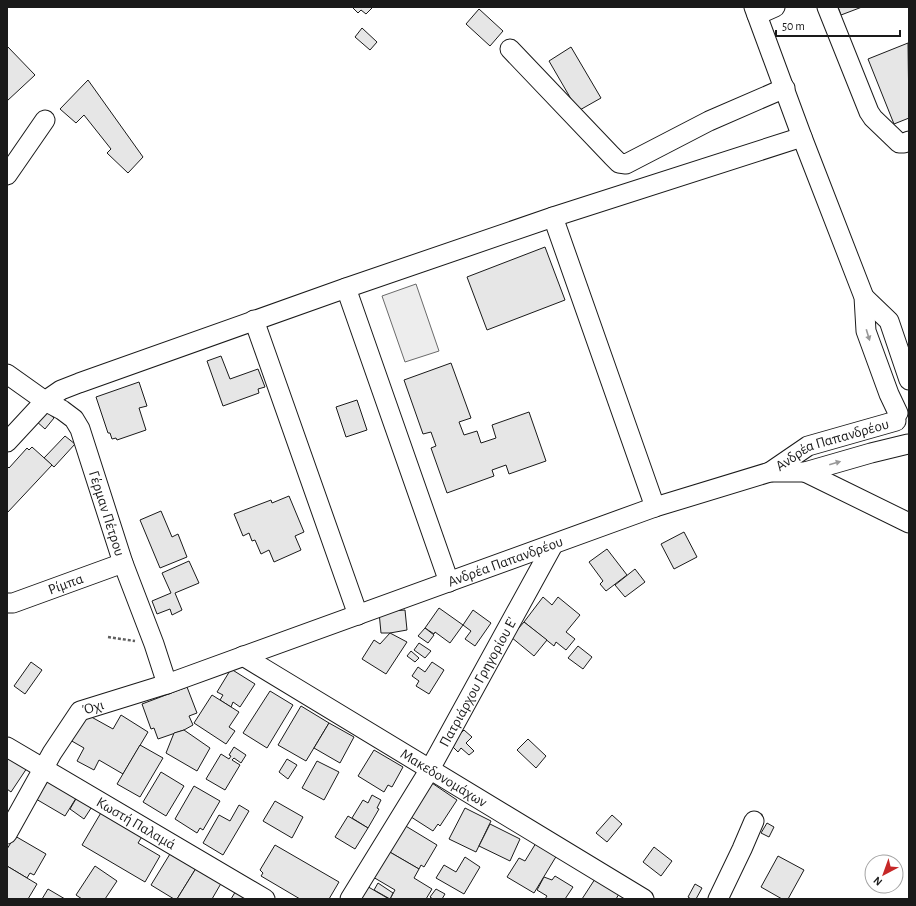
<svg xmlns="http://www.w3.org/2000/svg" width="916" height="906" font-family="'Alegreya Sans',sans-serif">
<rect width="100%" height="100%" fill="#fff"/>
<polygon fill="#ededed" stroke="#6a6a6a" points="416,284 439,351 405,362 382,296"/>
<g fill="#e6e6e6" stroke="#1a1a1a">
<polygon points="352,7 373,7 366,14 361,10 358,13"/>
<polygon points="838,7 862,7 841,15"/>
<polygon points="479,9 503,31 490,46 466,24"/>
<polygon points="362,28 377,42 370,50 355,37"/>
<polygon points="908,43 909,118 894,124 868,59"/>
<polygon points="7,46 35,75 7,101"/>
<polygon points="571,47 601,98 578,111 549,61"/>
<polygon points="88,80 143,157 128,173 107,153 111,149 84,115 76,123 60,109"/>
<polygon points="545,247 565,300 487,330 467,277"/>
<polygon points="221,356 230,379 258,369 265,387 258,389 259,393 223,406 207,361"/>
<polygon points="451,363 471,418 459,422 464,435 477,431 481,443 496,438 492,425 529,412 546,461 509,474 506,465 492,470 494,476 447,493 431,448 436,446 431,432 423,434 404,380"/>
<polygon points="139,382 147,406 139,408 146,430 117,440 116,438 112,439 110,433 108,433 96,397"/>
<polygon points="357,400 367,430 346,437 336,407"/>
<polygon points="44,409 54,418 45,429 35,420"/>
<polygon points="65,436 75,444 54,467 44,458"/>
<polygon points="32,447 52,465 7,513 7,466 9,468 27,448 29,450"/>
<polygon points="289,496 304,532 295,536 301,550 274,562 269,550 261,554 255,540 252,541 249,533 243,536 234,514 271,500 272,503"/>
<polygon points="161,511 172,537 178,534 187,557 160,568 140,520"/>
<polygon points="684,532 697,557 674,569 661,544"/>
<polygon points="607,549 627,575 606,591 600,584 603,581 589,562"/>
<polygon points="189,561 199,583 175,593 182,610 172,615 170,609 157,614 152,601 171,593 162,573"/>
<polygon points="635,569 645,582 625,597 615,585"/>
<polygon points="543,597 552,605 558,597 580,615 566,632 575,639 566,650 556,642 554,646 524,622"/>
<polygon points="439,608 463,625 450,643 435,632 434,634 425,628"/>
<polygon points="405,610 407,630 390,633 381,633 379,612"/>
<polygon points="473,610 491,623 475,646 465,639 471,631 463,625"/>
<polygon points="524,622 547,640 534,656 511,637"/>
<polygon points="425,628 434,635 428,643 418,636"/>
<polygon points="390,633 407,642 386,674 362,659 374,640 380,644"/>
<polygon points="419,643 431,651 425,658 414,650"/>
<polygon points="578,646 592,657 583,669 568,658"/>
<polygon points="411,651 419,658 415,662 407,656"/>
<polygon points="31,662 42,670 25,694 14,686"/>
<polygon points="432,662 444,670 429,694 416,686 419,681 412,676 418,667 425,672"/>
<polygon points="231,669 255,684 240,707 233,702 231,707 220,700 223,695 217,692"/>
<polygon points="187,687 197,713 189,716 193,725 184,730 158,739 154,728 151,729 142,704"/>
<polygon points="270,691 293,705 267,748 243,733"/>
<polygon points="212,695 239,712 229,727 235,731 226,744 194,723"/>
<polygon points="301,706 329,723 306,761 278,745"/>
<polygon points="86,714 113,729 121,715 148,732 123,774 99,760 94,770 77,761 84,748 70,740"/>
<polygon points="329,723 354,737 340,763 314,748"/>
<polygon points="184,730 210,748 197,771 166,753 174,733"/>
<polygon points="464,730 472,737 466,743 474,751 469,755 461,748 458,752 450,744"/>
<polygon points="528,739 546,756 536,768 517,750"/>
<polygon points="140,745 163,758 140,797 117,784"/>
<polygon points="234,747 246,755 241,763 234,758 232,760 240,765 225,790 206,779 221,754 229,759 231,756 229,755"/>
<polygon points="374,750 403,767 392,787 388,785 384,792 358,776"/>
<polygon points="7,756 27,768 11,792 7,789"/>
<polygon points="287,759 297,765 288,779 279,772"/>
<polygon points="317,761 339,772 324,800 302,788"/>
<polygon points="161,772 184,786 166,816 143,802"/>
<polygon points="50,778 78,795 65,816 36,799"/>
<polygon points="429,781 457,800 440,826 438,824 433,831 408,815"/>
<polygon points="194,786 220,801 203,830 200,828 197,833 175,819"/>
<polygon points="80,792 95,802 84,819 70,809"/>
<polygon points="372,795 381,800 377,808 379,809 368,828 352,818 363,800 368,803"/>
<polygon points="275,801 303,817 292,838 263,821"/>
<polygon points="239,805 249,811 223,855 203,843 219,815 230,821"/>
<polygon points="465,808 491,821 476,852 449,839"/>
<polygon points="102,811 143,835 138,843 160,856 145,882 82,845"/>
<polygon points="612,815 622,824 607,842 596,833"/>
<polygon points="348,816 368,828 355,849 335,837"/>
<polygon points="767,823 774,827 769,837 761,833"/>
<polygon points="490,824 520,839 510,861 479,846"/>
<polygon points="404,825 437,845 424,867 421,865 419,869 388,851"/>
<polygon points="15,836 46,854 34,875 30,873 27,878 7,866 7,849"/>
<polygon points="536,843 557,855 534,893 507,877 519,858 525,861"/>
<polygon points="275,845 339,882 329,899 300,899 261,876 263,873 260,870"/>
<polygon points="654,847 672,861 661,876 643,862"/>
<polygon points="173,849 198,865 177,899 174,899 151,885"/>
<polygon points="388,851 419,869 414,878 432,889 426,899 390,899 395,890 373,877"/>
<polygon points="778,856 804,870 788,899 782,899 761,887"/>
<polygon points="465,857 480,867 464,894 436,878 444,865 456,872"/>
<polygon points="198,865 223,880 212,899 177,899"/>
<polygon points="7,866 37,884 28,899 7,899"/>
<polygon points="95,866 117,881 105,899 82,899 76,895"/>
<polygon points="555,876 573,887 565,899 545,899 547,896 537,890 544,877 552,880"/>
<polygon points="595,879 619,894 616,899 582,899"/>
<polygon points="378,883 393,893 390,899 374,890"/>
<polygon points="695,884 702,888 696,899 691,899 688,897"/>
<polygon points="365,885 389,899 356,899"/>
<polygon points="48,889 65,899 42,899"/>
<polygon points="237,889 253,899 231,899"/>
<polygon points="436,889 445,894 442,899 433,899 430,897"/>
</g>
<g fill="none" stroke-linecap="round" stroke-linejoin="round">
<g stroke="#1a1a1a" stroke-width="21">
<g id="minor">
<polyline points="754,7 802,137 864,297 866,331 889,394 898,413"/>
<polyline points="827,7 869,112 873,118 899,143 904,143 909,141"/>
<polyline points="757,15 775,7"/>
<polyline points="510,49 612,156 619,163 626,164 709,121 785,88"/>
<polyline points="7,175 45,120"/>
<polyline points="553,217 655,507"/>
<polyline points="346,288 449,582"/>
<polyline points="864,297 889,321 909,380"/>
<polyline points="254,320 358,615"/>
<path id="s1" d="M7 374 45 401 62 410 74 419 80 429 123 563 154 644 167 684"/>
<polyline points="7,442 45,401 61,390 79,383 346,288 553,217 802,137"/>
<path id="s2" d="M770 472 808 446 896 421"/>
<polyline points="805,472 909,523"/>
<path id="s3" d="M7 603H13L123 563"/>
<path id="s4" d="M243 656 644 899"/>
<path id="s5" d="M7 747 265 899"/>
<path id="s6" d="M7 834 52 753 80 711 167 684 655 507 770 472H805L871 453 908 444"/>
<path id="s7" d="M350 899 430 769 553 545"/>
<polyline points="718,899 742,849 754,821"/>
</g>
</g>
<polyline stroke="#5f5f5f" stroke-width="2.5" stroke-dasharray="3 2" stroke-linecap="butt" points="108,637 135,641"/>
<use href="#minor" stroke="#fff" stroke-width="19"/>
</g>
<defs><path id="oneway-solid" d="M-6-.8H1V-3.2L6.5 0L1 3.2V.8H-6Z"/></defs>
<g fill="#989898">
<use href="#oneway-solid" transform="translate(868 335) rotate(73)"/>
<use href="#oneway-solid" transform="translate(835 463) rotate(-16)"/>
</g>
<g text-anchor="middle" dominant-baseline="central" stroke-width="3" stroke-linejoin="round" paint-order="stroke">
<g font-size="15" fill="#1a1a1a" stroke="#fff">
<text stroke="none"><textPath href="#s2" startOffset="69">Ανδρέα Παπανδρέου</textPath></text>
<text stroke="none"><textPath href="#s1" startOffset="181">Γέρμαν Πέτρου</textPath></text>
<text stroke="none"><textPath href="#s6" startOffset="594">Ανδρέα Παπανδρέου</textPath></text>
<text stroke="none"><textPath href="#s3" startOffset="62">Ρίμπα</textPath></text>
<text stroke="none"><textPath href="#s7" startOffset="252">Πατριάρχου Γρηγορίου Ε'</textPath></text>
<text stroke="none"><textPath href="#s6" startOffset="157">Όχι</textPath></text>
<text stroke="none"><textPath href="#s4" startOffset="235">Μακεδονομάχων</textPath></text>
<text stroke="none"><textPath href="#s5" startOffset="150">Κωστή Παλαμά</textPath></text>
</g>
</g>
<rect width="916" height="906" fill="none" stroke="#1a1a1a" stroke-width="16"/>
<g transform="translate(884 874) rotate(221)"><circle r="19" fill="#ffffff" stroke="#a3a3a3"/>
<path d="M0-3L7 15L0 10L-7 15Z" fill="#c62828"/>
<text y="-6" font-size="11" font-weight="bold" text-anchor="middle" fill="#1a1a1a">N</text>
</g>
<path d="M776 30v6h124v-6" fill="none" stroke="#1a1a1a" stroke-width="2"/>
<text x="782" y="30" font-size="12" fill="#1a1a1a" stroke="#ffffff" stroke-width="3" paint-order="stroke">50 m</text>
</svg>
